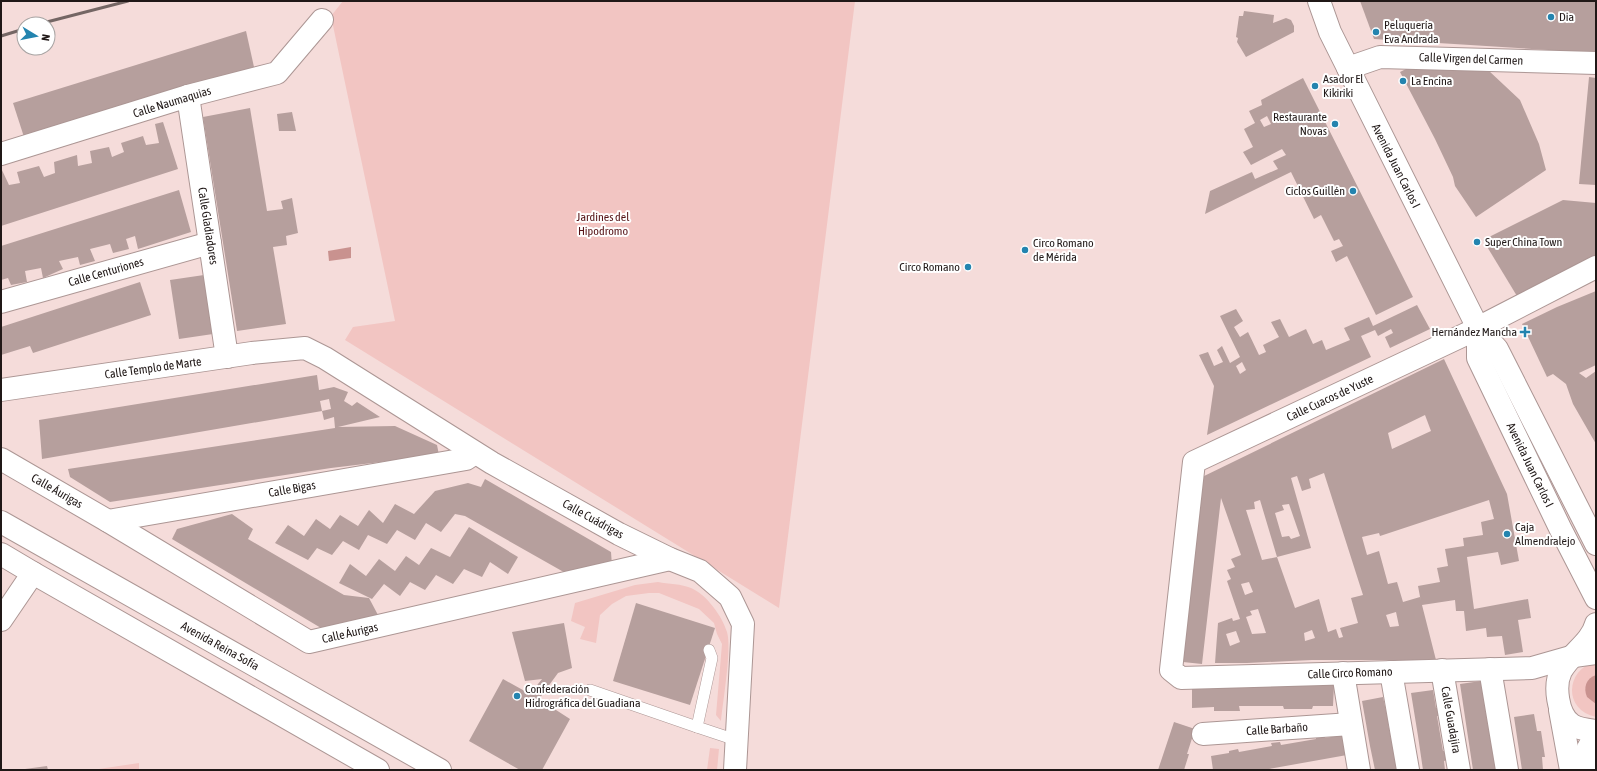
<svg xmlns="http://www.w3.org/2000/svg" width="1597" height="771" font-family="'Asap Condensed',sans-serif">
<rect width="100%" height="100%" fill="#f5dcda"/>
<g fill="#f2c5c2">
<polygon points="343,1 855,1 779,608 345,340 353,327 395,321 331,16"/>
<path d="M658 582C668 584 682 584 691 588 707 595 722 616 727 632 732 648 723 701 721 721L716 715 722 644 717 634 714 623 699 609 659 593H649L626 596 612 604 600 615 596 643 580 639 585 627 571 621 575 603 635 585Z"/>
<path d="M1596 661V717C1563 710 1565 670 1596 661Z"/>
<polygon points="710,748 719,749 717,770 707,770"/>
<polygon points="139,763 139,770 92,770"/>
</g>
<g fill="#c9928f">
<polygon points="351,247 351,258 329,261 328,251"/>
<path d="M1596 675V704L1587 697C1583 688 1586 678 1596 675Z"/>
</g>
<g fill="#b69f9d" fill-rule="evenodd">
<polygon points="1360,1 1596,1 1596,53 1374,39"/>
<polygon points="1244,11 1274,15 1273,23 1286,18 1291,20 1294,26 1294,32 1246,57 1237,42 1238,38 1236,37 1239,16 1243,16"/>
<polygon points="246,31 254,67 24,137 13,103"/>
<polygon points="1406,69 1488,70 1520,100 1539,144 1546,170 1476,217 1455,186 1453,177 1435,139 1400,72"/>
<polygon points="1589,77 1596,78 1596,185 1579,184"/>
<path d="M1303 78 1413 297 1376 315 1347 256 1336 262 1331 251 1343 246 1339 239 1334 241 1321 215 1314 219 1291 172 1205 214 1210 191 1252 172 1255 179 1278 169 1273 161 1286 155 1282 149 1251 165 1243 152 1253 147 1244 129 1255 123 1249 111 1262 105 1261 100ZM1267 116 1271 124 1264 127 1260 120Z"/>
<polygon points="250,108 267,211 283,209 281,201 292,198 298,233 286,236 287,245 273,247 286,324 237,331 203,117"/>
<polygon points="292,112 296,131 279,131 277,114"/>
<polygon points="163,122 178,169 1,226 1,168 9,185 20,183 17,172 39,166 44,177 55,173 54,162 77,155 78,166 92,163 90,151 109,147 112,157 124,152 121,143 143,136 146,145 159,143 155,124"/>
<polygon points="179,190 191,232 138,249 135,236 126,239 129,249 113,253 110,244 90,249 95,261 80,265 78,257 59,261 63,269 43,278 41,268 25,271 27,282 11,285 8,278 1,280 1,246"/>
<polygon points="1563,200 1596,203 1596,263 1520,301 1483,240"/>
<polygon points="204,275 213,334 179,339 170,280"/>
<polygon points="140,282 151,315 33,353 30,346 1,355 1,327"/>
<polygon points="1596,291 1596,365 1579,373 1586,378 1596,371 1596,444 1573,404 1566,384 1553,374 1547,377 1522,324 1557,307"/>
<path d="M1417 305 1430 329 1390 348 1385 337 1393 333 1391 329 1378 336 1375 330 1361 336 1371 357 1207 435 1214 386 1199 355 1208 352 1214 366 1223 362 1217 350 1222 346 1230 363 1240 357 1220 316 1236 309 1243 321 1234 327 1240 337 1248 332 1259 355 1266 352 1263 345 1279 337 1271 322 1280 319 1289 337 1306 329 1313 344 1322 340 1326 350 1350 340 1344 328 1369 317 1373 326ZM1242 362 1246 370 1240 374 1236 366Z"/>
<path d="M1444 359 1507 494 1519 561 1501 565 1498 552 1467 557 1474 609 1528 599 1531 618 1518 620 1523 652 1505 655 1502 636 1487 637 1486 628 1466 631 1464 611H1456L1455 600 1422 605 1436 660H1312L1247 663H1215L1218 623 1232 618 1233 621 1240 619 1227 581 1231 579 1227 570 1235 567 1231 559 1241 555 1221 498 1202 664 1183 662 1200 478ZM1425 415 1431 431 1392 449 1388 433ZM1324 473 1363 595 1351 598 1358 623 1340 628 1343 637 1339 638 1336 629 1328 632 1319 599 1295 608 1277 557 1262 560 1246 510 1255 509 1254 502 1260 500 1277 557 1311 548 1291 478 1297 476 1302 491 1311 488 1309 479ZM1489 500 1494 519 1481 522 1483 535 1463 538 1464 546 1445 549 1448 566 1437 568 1440 582 1418 586 1421 602 1420 597 1403 602 1397 582 1388 584 1379 551 1367 555 1362 537 1379 533 1380 536ZM1289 504 1300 536 1291 539 1289 536 1282 537 1275 513 1284 510 1282 505ZM1249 582 1253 592 1245 595 1241 584ZM1258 609 1266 633 1252 634 1246 617 1252 615 1250 611ZM1396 612 1399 626 1390 627 1386 615ZM1312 630 1315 638 1305 641 1304 633ZM1236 631 1240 642 1230 646 1226 634Z"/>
<polygon points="317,375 319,390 334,387 348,392 344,401 352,406 357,402 380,417 338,427 395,426 437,445 439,455 331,468 110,502 70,477 68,469 335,428 334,417 324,420 322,411 331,409 329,399 320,401 322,411 42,459 39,420"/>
<polygon points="485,479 611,552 612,566 569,575 465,516 455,514 441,532 426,523 415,540 397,530 387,544 368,535 359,550 343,541 332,555 317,548 308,560 275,543 288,525 304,536 316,519 330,529 340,515 358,526 369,510 383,523 395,504 414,514 435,491 468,483 481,487"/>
<polygon points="232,514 253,529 248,539 344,595 369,598 378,615 321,628 172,539 177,529"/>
<polygon points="469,527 518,557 508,574 490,562 482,577 464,569 453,584 436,575 425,590 410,582 400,596 384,584 372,599 339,583 350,564 366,576 379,559 395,571 406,556 419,565 431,548 450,557"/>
<polygon points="636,603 715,628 690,705 613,681"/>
<polygon points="564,623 572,668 558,673 539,699 570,719 542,770 520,770 469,741 503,679 530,694 542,679 525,681 512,632"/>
<polygon points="1481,681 1484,698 1487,698 1488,708 1485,708 1491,743 1494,743 1495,752 1493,752 1496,770 1473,770 1460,684"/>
<polygon points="1334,685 1333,706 1313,706 1312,709 1284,709 1283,706 1239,706 1240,711 1214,711 1214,707 1192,708 1192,686"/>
<polygon points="1433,690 1436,708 1439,707 1440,716 1437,716 1443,751 1446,751 1448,760 1444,761 1445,770 1423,770 1418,736 1411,693"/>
<polygon points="1383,697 1387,715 1390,715 1392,723 1388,723 1395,759 1398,759 1397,770 1375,770 1370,746 1362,701"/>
<polygon points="1534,714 1537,731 1541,731 1545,757 1542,757 1543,770 1522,770 1514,717"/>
<polygon points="1174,722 1195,729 1187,754 1189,754 1184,770 1158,770"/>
<polygon points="1324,734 1325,738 1343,735 1347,755 1263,770 1213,770 1211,756 1229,753 1229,751 1238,749 1239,752 1272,746 1271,743 1280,742 1281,745 1316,739 1316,736"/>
<polygon points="47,766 48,770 26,770 25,769"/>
</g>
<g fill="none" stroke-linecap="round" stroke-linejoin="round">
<g stroke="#ac9694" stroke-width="12">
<g id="lane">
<polyline points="709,650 712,658 697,727 736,740"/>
<polyline points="590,690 697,727"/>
</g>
</g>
<g stroke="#ac9694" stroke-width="24">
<g id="street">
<polyline points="1348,68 1380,57 1596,63"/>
<polyline points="188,96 227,357"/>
<polyline points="1,154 188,96 277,73 322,20"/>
<polyline points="1596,267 1466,334 1194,462 1171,670 1181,678 1532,668 1574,656 1596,653"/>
<polyline points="1,302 210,243"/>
<polyline points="1,390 252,353 305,348 325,358 492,463 619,534 670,559 700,571 730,597 743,624 735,770"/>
<polyline points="1,459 108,521 309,642 670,559"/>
<polyline points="108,521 466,459 475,453"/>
<polyline points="1,620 33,573"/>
<path d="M1596 624C1591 643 1571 653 1561 671 1554 685 1557 715 1572 725 1578 729 1589 730 1596 731"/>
<polyline points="1490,669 1507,770"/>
<polyline points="1442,670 1459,770"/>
<polyline points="1391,672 1408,770"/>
<polyline points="1343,673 1359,770"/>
<polyline points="1560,710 1571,770"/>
<polyline points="1203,734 1351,724"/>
<path d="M1585 770C1584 757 1586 747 1596 738"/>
</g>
</g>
<g stroke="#ac9694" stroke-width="24">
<g id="primary">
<polyline points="1319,1 1330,32 1478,328 1497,349 1596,544"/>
<polyline points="1478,328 1478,358 1560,528 1596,598"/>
</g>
</g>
<g stroke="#ac9694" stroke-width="24">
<g id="highway">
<polyline points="1,522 440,770"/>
<polyline points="1,554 33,573 378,770"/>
</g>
</g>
<use href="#lane" stroke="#fff" stroke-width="11"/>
<use href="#street" stroke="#fff" stroke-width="22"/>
<use href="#primary" stroke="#fff" stroke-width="22"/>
<use href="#highway" stroke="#fff" stroke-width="22"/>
<g stroke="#746664" stroke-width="3">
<polyline points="39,24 128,1"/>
<polyline points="1,36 24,29"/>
</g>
</g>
<g fill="#2384af" stroke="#fff" stroke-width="1.5">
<circle cx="1551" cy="17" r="4"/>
<circle cx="1376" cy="32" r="4"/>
<circle cx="1403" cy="81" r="4"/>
<circle cx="1315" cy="86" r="4"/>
<circle cx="1335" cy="124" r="4"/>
<circle cx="1353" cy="191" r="4"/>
<circle cx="1477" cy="242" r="4"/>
<circle cx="1025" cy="250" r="4"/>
<circle cx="968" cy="267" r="4"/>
<path d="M1523 326h4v4h4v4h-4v4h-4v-4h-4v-4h4z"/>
<circle cx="1507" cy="534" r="4"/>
<circle cx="517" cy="696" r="4"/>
</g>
<g text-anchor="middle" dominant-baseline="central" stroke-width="4" stroke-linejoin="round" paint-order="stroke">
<g font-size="12" fill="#201817" stroke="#fff" text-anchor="start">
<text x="1559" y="17">Dia</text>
<text x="1384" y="25">Peluquería<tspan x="1384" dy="14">Eva Andrada</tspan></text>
<text x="1323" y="79">Asador El<tspan x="1323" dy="14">Kikiriki</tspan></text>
<text x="1411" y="81">La Encina</text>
<text x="1327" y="117" text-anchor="end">Restaurante<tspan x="1327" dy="14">Novas</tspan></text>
<text x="1345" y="191" text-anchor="end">Ciclos Guillén</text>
<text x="1485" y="242">Super China Town</text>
<text x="1033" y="243">Circo Romano<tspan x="1033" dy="14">de Mérida</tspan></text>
<text x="960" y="267" text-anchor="end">Circo Romano</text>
<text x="1517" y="332" text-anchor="end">Hernández Mancha</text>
<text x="1515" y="527">Caja<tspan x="1515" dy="14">Almendralejo</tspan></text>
<text x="525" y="689">Confederación<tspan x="525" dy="14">Hidrográfica del Guadiana</tspan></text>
</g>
<g font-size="12" fill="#201817" stroke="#fff">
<text transform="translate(1471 59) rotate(2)">Calle Virgen del Carmen</text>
<text transform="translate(172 102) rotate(-17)">Calle Naumaquias</text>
<text transform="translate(1396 166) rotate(63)">Avenida Juan Carlos I</text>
<text transform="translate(208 226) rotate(81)">Calle Gladiadores</text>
<text transform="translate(106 272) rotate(-16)">Calle Centuriones</text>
<text transform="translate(153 368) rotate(-8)">Calle Templo de Marte</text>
<text transform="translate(1330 398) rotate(-25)">Calle Cuacos de Yuste</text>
<text transform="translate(1530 465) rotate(64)">Avenida Juan Carlos I</text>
<text transform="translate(292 489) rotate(-10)">Calle Bigas</text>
<text transform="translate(57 491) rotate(30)">Calle Áurigas</text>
<text transform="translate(593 519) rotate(29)">Calle Cuádrigas</text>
<text transform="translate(350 633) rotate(-13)">Calle Áurigas</text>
<text transform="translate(220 646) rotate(29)">Avenida Reina Sofía</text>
<text transform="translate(1350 673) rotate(-2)">Calle Circo Romano</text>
<text transform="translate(1451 720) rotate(80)">Calle Guadajira</text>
<text transform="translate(1277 729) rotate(-4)">Calle Barbaño</text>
</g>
<g font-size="12" fill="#551316" stroke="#fff">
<text x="603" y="217">Jardines del<tspan x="603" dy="14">Hipodromo</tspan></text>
</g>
</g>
<rect width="1597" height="771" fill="none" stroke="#201817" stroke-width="4"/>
<g transform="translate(36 36) rotate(100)"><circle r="19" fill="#ffffff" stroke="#a6a3a2"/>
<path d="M0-3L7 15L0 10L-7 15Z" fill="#2384af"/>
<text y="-6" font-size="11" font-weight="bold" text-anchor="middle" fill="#201817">N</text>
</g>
</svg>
